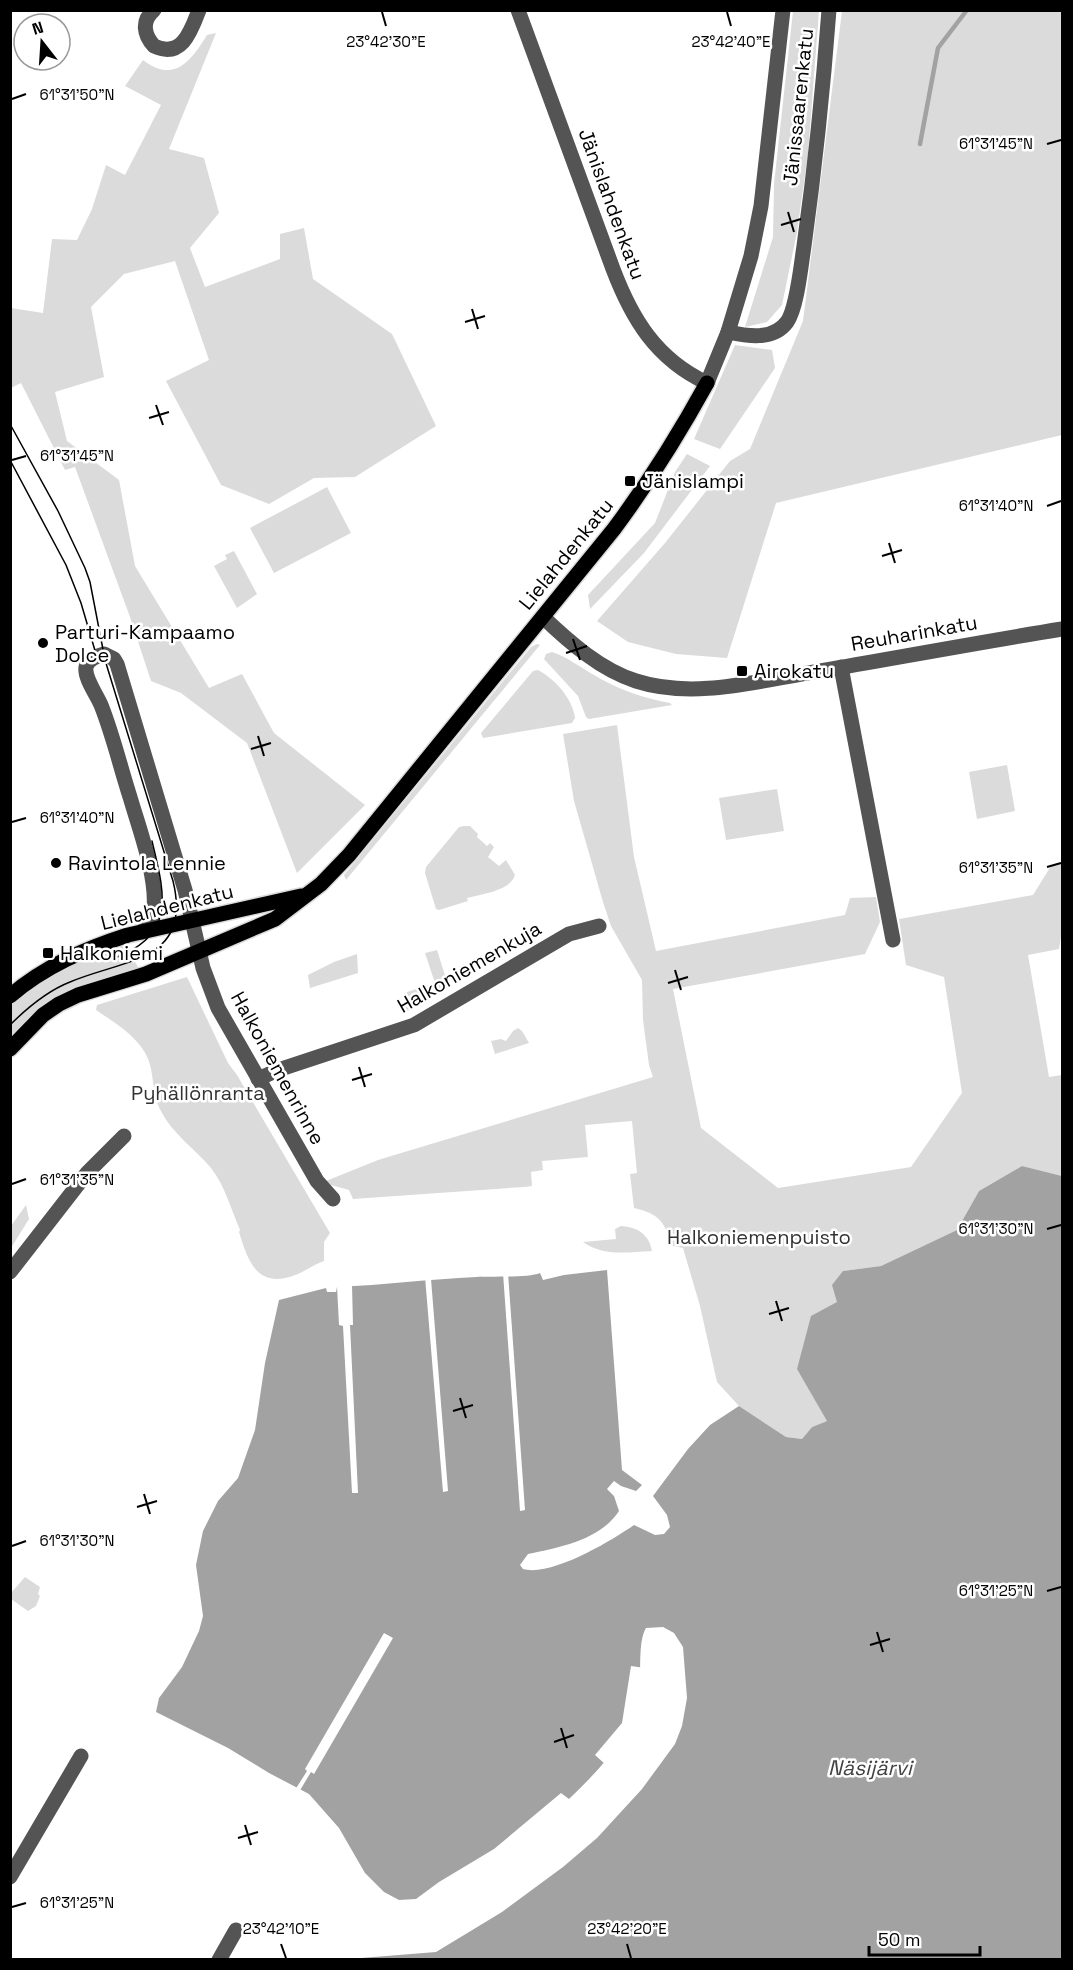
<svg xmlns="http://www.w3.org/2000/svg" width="1073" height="1970" font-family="'Space Grotesk',sans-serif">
<rect width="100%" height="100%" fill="#fff"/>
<g fill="#dbdbdb">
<polygon points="793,11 819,11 808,154 797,232 782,305 767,322 745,327 773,237 774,184"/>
<polygon points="842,11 1062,11 1062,435 776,503 727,658 676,654 628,642 597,621 665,543 730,461 750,449 803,321"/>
<path d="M216 33 169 149 204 158 219 213 190 248 205 287 280 259V234L304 228 313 279 392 334 436 426 355 477 314 478 269 504 221 485 166 381 209 360 175 261 124 274 91 307 104 377 55 392 67 441 119 480 135 566 209 688 242 674 274 733 365 805 297 873 247 743 181 693 151 681 130 617 75 467 65 470 21 383 11 388V308L43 313 52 239 77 240 92 209 106 165 125 175 161 105 125 86 143 60C174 84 191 61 207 35Z"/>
<polygon points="735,345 772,350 775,368 720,449 694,439"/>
<polygon points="687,454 710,466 644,553 590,609 588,595 655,523 675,472"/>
<polygon points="327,487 351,533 274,573 250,528"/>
<polygon points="234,551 257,594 237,608 214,566 227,559 225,555"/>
<polygon points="537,644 540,645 346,880 344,875 531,647"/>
<path d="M552 652C567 657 580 667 594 675 617 689 643 698 670 703L672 705 589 719 586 717 578 696 544 659 546 654Z"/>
<path d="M538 670C556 680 572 698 575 718L572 723 483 738 481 733 533 671Z"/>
<path d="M617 725 634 857 656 951 845 915 850 898 876 897 880 922 865 954 673 989 701 1128 778 1188 911 1167 962 1093 944 977 906 965 899 919 1033 895 1051 866 1062 863V930L1059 949 1028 955 1049 1077 1062 1075V1176L1022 1166 979 1191 957 1230 881 1266 843 1271 838 1302 827 1421 812 1427 802 1439 786 1437 739 1406 717 1382 700 1306 683 1248 673 1246C664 1222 660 1214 634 1208L630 1174 637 1173 632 1121 585 1125 588 1157 542 1161 543 1170 531 1172 532 1186 524 1187 353 1199 349 1190 331 1185 326 1181 378 1160 653 1077 649 1065 643 1020 642 980 611 926 603 902 574 801 563 734Z"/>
<polygon points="1007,765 1015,811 977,819 969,772"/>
<polygon points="777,789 784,831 726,840 719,798"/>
<path d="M464 826H470L478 834 477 837 487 846 490 843 494 847 488 857 499 866 506 860 515 875C510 891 481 894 467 898L468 901 439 910 436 909 425 873 426 867 459 827Z"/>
<polygon points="125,943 139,969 78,988 11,1042 11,1003 15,999 67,965"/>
<polygon points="437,950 449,988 402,1014 399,1007 409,1004 406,996 407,992 435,983 425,953"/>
<polygon points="357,954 358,973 310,988 308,975 334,962"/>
<path d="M187 977 228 1063 237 1075 330 1233 324 1242V1261C315 1264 307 1270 298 1274 259 1290 249 1265 239 1232L240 1230C231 1209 225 1186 211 1168 195 1149 174 1135 162 1113 154 1100 154 1084 151 1069 146 1041 118 1025 96 1010L97 1005Z"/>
<polygon points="518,1028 522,1031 529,1043 495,1054 491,1041 501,1039 506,1041 513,1031"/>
<polygon points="26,1205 29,1219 11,1248 11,1226"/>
<path d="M621 1226C637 1227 649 1234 652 1251 628 1252 604 1257 583 1242L616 1239 615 1229Z"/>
<polygon points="25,1577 40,1587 38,1594 40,1596 36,1606 28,1611 11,1599 11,1593"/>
</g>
<path fill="#a2a2a2" d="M1022 1166 1062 1176V1959H349L436 1952 502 1912 563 1867 597 1838 642 1789 675 1744 682 1726 687 1698 683 1647 674 1633 663 1627 646 1628C637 1642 642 1679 639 1697 631 1738 598 1771 569 1799L561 1793 494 1849 439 1882 416 1899 399 1900 384 1892 365 1873 339 1828 309 1794 269 1773 228 1748 156 1712 159 1698 182 1667 199 1631 203 1616 196 1565 203 1531 218 1501 238 1478 255 1430 265 1363 279 1300 326 1288 327 1292H336L337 1287C383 1285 430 1279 476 1277 491 1276 529 1278 540 1273L543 1280 564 1275 607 1270 622 1470 642 1485 636 1491 621 1486 614 1481 607 1489 614 1496 619 1511C600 1540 561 1547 528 1554L520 1565 523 1569C551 1577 611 1541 634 1525L655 1535 664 1534 670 1527 667 1515 653 1496 688 1449 710 1425 739 1406 786 1437 802 1439 812 1427 827 1421 797 1369 811 1316 837 1302 832 1285 843 1271 881 1266 957 1230 979 1191Z"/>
<g fill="#fff">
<polygon points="503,1273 508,1273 525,1510 520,1511"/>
<polygon points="425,1277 431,1277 431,1279 448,1491 443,1492"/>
<polygon points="352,1285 353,1325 350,1325 358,1493 352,1493 343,1326 339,1325 337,1286"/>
<polygon points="384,1633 393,1638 314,1774 311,1772 299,1792 295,1790 307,1771 305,1769"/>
<polygon points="631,1666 645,1668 642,1698 637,1717 628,1736 605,1764 595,1755 622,1723"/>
</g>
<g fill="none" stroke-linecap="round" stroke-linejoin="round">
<polyline stroke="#a2a2a2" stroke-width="4.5" points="920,144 938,48 967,10"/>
<g stroke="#dbdbdb" stroke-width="18">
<g id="major">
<path d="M10 996C45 966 85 949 128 935L301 896"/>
<path d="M10 1049 43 1015 59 1004 78 995 146 974 275 919 321 884 349 855 614 529C649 482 679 434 707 383"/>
</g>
</g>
<g stroke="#545454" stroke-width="15">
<path d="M154 10C141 21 144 35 154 46 182 59 191 31 199 10"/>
<path d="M518 10 613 269C632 319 656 359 707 383L728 332 751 256 761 206 783 10"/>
<path d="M728 332C747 336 773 341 787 322 797 308 801 265 804 246 815 167 823 90 829 10"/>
<path d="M543 617C569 642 601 670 636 681 695 700 760 680 820 671 901 657 982 642 1062 629"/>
<polyline points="841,667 893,940"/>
<path d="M142 932C148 924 153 918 154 908 157 876 139 828 130 797 120 766 113 735 101 705 97 695 84 678 86 667 88 659 97 656 104 654L114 659 117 664 185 890 203 968 218 1008 317 1181 333 1199"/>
<polyline points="258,1079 278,1070 414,1025 569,934 599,926"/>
<polyline points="10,1272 87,1173 124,1136"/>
<polyline points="10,1877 81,1756"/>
<polyline points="219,1960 236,1930"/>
</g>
<use href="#major" stroke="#000" stroke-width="15"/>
<g stroke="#000" stroke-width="1.5">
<path d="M10 424 58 511 85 568 90 582 105 660 173 881C193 962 124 959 70 982 47 991 28 1007 10 1025"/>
<polyline points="10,460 66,565 81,603 96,654"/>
<path d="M112 959C177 936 165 895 152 841"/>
</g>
</g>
<path fill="none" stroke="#000" stroke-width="2" d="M382 12 386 26M727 12 731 26M12 99 26 94M1047 144 1061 140M788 212 794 232M781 225 801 219M472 309 478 329M465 322 485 316M156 405 163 425M149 418 169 412M12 460 26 456M1047 506 1061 501M889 543 895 563M882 556 902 550M573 639 580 660M566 653 587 646M258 736 264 756M251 749 271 743M12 822 26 818M1047 867 1061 863M675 970 681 990M668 983 688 977M359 1067 365 1087M352 1080 372 1074M12 1184 26 1179M1047 1229 1061 1225M776 1301 782 1321M769 1314 789 1308M460 1398 466 1418M453 1411 473 1405M144 1494 150 1514M137 1507 157 1501M12 1546 26 1541M1047 1591 1061 1587M877 1632 883 1652M870 1645 890 1639M561 1728 567 1748M554 1742 574 1735M245 1825 251 1845M238 1838 258 1832M12 1907 26 1903M281 1944 286 1958M627 1944 631 1958"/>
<g fill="#000" stroke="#fff" stroke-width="2">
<rect x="624" y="475" width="12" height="12" rx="3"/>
<circle cx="43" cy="643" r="6"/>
<rect x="736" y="665" width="12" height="12" rx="3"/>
<circle cx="56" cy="863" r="6"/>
<rect x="42" y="947" width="12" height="12" rx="3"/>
</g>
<g text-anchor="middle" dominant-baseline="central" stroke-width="5" stroke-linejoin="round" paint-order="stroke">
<g font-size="20" fill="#000" stroke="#fff">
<text transform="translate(798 107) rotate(-84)">Jänissaarenkatu</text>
<text transform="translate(612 204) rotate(70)">Jänislahdenkatu</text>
<text transform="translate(566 554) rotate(-51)">Lielahdenkatu</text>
<text transform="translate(914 633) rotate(-10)">Reuharinkatu</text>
<text transform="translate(167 907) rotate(-14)">Lielahdenkatu</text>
<text transform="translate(469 967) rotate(-30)">Halkoniemenkuja</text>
<text transform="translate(278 1068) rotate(61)">Halkoniemenrinne</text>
</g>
<g font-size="20" fill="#000" stroke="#fff" text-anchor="start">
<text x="642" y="481">Jänislampi</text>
<text x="55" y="632">Parturi-Kampaamo<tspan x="55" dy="23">Dolce</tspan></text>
<text x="754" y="671">Airokatu</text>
<text x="68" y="863">Ravintola Lennie</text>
<text x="60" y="953">Halkoniemi</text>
</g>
<g font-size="20" fill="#323232" stroke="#fff">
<text x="198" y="1093">Pyhällönranta</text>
<text x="759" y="1237">Halkoniemenpuisto</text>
</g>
<g font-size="21" font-style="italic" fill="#434343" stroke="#fff">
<text x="870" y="1767">Näsijärvi</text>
</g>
</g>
<g font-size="15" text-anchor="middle" fill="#000" stroke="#fff" stroke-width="5" stroke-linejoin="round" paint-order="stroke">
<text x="386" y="47">23°42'30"E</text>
<text x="731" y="47">23°42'40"E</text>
<text x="77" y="100">61°31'50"N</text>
<text x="996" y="149">61°31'45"N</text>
<text x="77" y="461">61°31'45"N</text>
<text x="996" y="511">61°31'40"N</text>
<text x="77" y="823">61°31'40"N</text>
<text x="996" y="873">61°31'35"N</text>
<text x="77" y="1185">61°31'35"N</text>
<text x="996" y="1234">61°31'30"N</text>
<text x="77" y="1546">61°31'30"N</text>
<text x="996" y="1596">61°31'25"N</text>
<text x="77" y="1908">61°31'25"N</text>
<text x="281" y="1934">23°42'10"E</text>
<text x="627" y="1934">23°42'20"E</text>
</g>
<rect width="1073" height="1970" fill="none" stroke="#000000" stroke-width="24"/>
<g transform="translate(42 42) rotate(343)"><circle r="28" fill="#ffffff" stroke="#999999" stroke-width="1.5"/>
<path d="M0-4.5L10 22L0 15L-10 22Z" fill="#000000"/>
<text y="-9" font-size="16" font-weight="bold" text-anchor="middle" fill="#000000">N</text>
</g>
<path d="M869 1946v9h111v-9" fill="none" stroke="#000000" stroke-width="3"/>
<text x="878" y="1946" font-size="18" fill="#000000" stroke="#ffffff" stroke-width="4.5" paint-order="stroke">50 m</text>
</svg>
